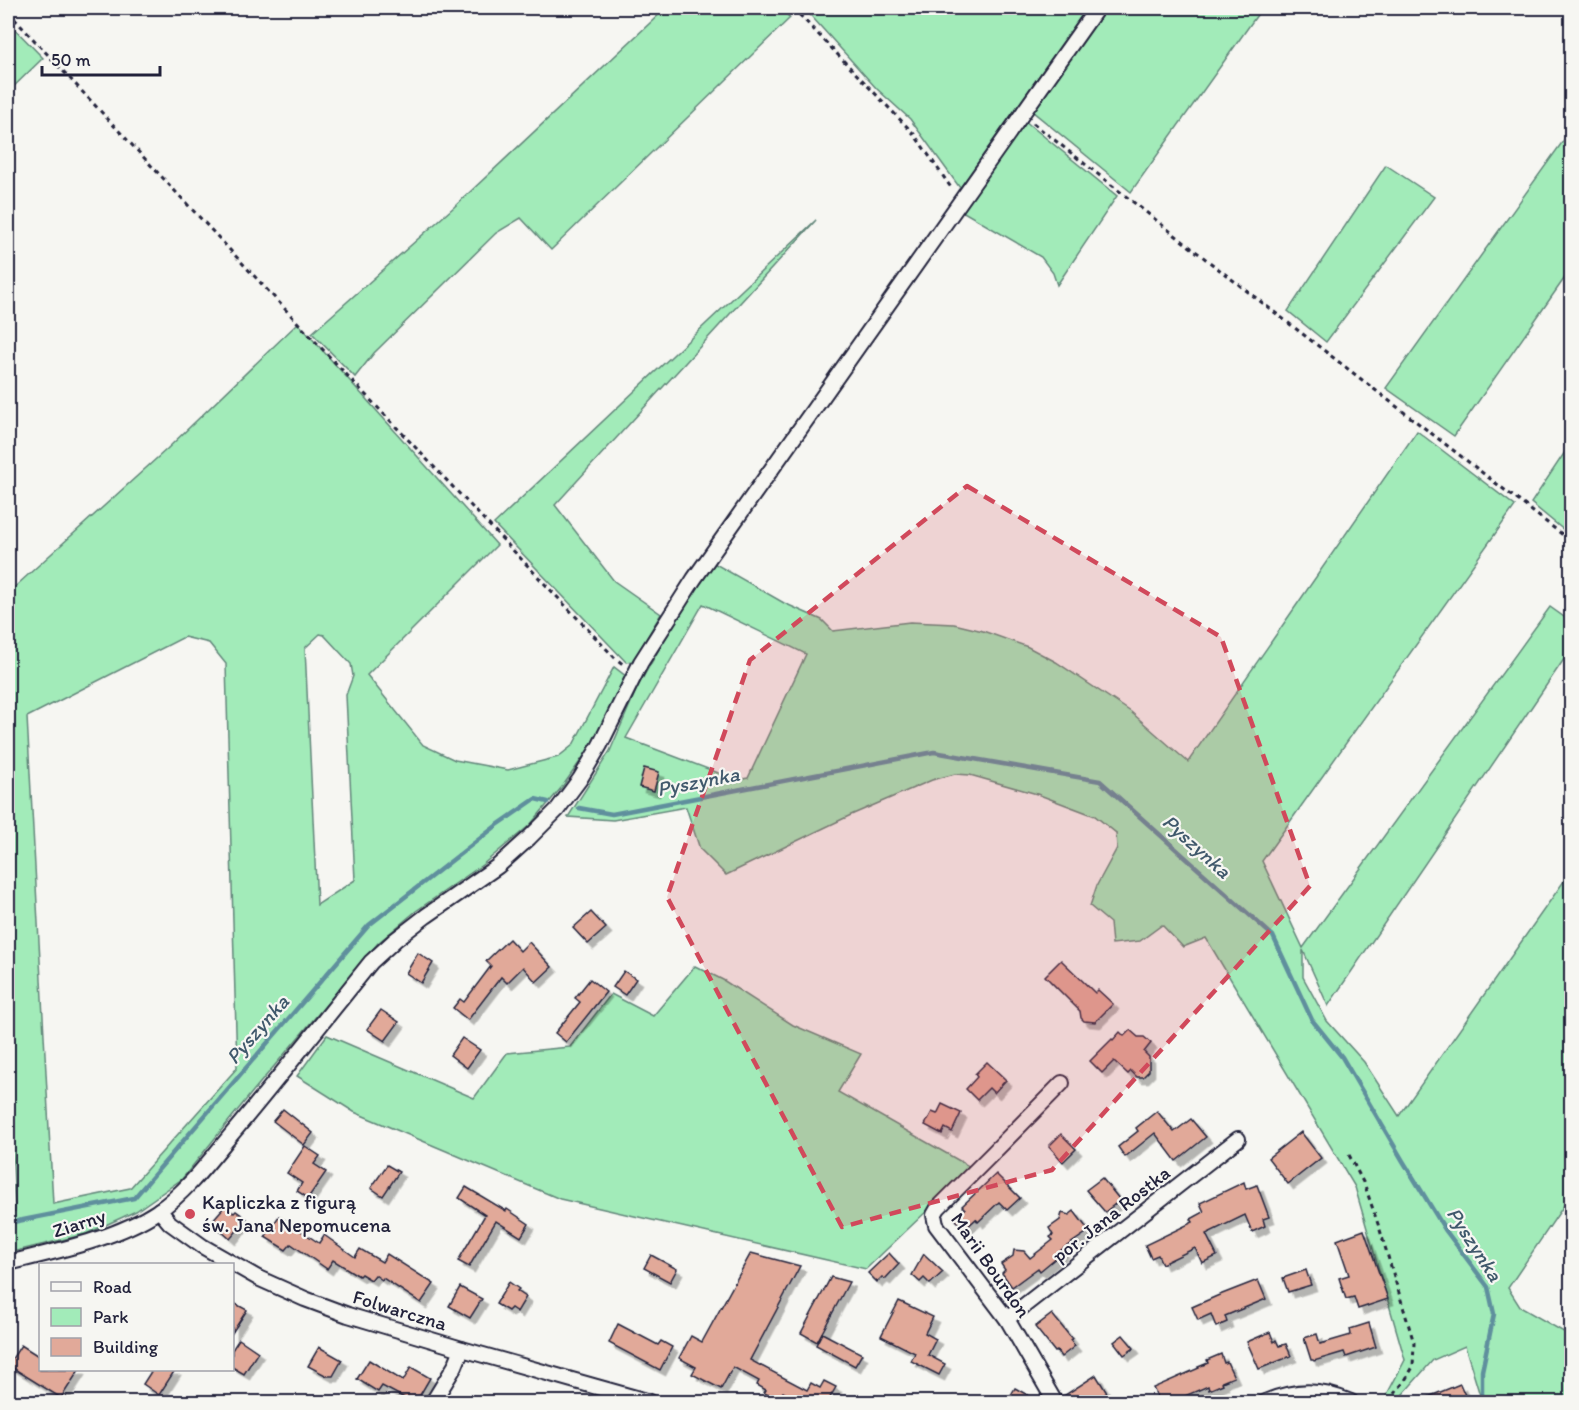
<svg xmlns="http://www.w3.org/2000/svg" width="1579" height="1410" font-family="Itim,sans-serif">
<defs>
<filter id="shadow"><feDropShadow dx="5.5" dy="5.5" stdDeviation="0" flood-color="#0004"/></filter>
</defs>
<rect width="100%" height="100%" fill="#f6f6f2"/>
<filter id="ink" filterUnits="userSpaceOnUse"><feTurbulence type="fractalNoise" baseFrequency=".0167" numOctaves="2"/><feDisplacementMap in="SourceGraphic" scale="12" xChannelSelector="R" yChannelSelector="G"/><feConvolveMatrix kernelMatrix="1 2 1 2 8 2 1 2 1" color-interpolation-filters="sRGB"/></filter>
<g filter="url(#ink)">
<g fill="#a2ebb9" stroke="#62867a" stroke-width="1.5" fill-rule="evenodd">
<polygon points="666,8 781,8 790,18 551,250 521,218 496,233 374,353 355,377 312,333 454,207"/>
<polygon points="804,8 1087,8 960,188 910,119 877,89"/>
<polygon points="1107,8 1262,8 1131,192 1032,111"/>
<polygon points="8,22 43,58 8,92"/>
<polygon points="1025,121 1117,196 1057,285 1053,273 1041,257 962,211"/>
<polygon points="1571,130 1571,269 1454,436 1386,388"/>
<polygon points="1386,165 1434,197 1326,342 1288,311"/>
<polygon points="816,220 555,505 614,581 661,614 633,661 626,662 494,524"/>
<path d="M298 323 497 545 367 675 423 745 455 760 508 770 558 757 573 745 614 667 627 677 596 739 562 787 530 825 482 865 416 911 378 943 254 1090 182 1179 136 1211 86 1234 8 1253V1213L15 1211 8 1045V593L167 449ZM320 634 324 635 351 664 353 676 346 695 355 880 317 905 305 648ZM184 637 209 643 226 664 237 1068 130 1188 53 1204 27 717Z"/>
<path d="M1417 431 1515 506 1262 861 1303 948 1550 607 1571 622V649L1328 1006 1303 950V977L1327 1021 1364 1062 1399 1116 1571 871V1195L1508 1288 1520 1307 1569 1335 1571 1332V1402H1482L1465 1346 1433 1360 1396 1402H1383L1405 1360 1355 1187 1206 938 1183 947 1162 925 1140 941 1112 944 1110 923 1090 906 1097 885 1117 848 1116 833 1095 816 1037 794 970 775 955 774 932 780 851 815 726 875 700 849 686 807 613 820 568 817 610 751 638 686 665 639 712 562 784 603 822 620 833 631 910 622 954 624 983 631 1028 647 1056 662 1131 712 1188 762ZM703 604 806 654 748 778 737 780 626 738Z"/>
<polygon points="1571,443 1571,536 1531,503"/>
<polygon points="695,966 723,980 793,1025 861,1054 838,1092 972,1168 866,1269 560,1199 354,1112 297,1076 327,1035 474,1098 507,1053 570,1047 611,994 653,1016"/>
</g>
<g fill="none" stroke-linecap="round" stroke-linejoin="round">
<g stroke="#5f8f9d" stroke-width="4.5">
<polyline points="579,808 612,814 934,752 1100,781 1273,936 1312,1020 1342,1057 1403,1161 1446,1231 1488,1287 1494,1314 1482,1371 1482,1394 1484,1402"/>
<polyline points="8,1223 134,1198 369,925 496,826 535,799 548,802"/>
</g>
</g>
<g fill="#e1a999" stroke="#22223b" stroke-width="1.5" filter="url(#shadow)">
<polygon points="644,768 659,772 654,791 639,787"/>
<polygon points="591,912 606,928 588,944 573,928"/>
<polygon points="509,939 520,951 529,942 552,967 536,982 523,967 507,983 501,977 468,1020 453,1008 460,999 464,1002 491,966 486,961"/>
<polygon points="418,953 433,963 421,983 406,973"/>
<polygon points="1061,960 1095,993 1098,990 1113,1004 1095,1022 1084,1021 1081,1018 1080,1011 1045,976"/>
<polygon points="624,971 636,979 625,995 613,987"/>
<polygon points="590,979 606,992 566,1042 555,1033 580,1002 575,998"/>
<polygon points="381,1010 399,1022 385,1041 367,1029"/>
<polygon points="1130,1030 1138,1037 1144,1037 1151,1043 1144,1052 1149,1057 1149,1071 1143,1077 1137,1077 1131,1071 1128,1074 1114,1061 1102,1073 1090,1061 1112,1039 1113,1040 1120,1032 1124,1036"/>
<polygon points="462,1038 480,1050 467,1068 450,1055"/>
<polygon points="987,1062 1006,1080 994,1093 989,1088 977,1100 966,1089 977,1077 975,1074"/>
<polygon points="942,1104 961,1113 952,1132 945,1128 942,1134 925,1125 932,1112 937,1114"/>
<polygon points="283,1109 313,1133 304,1145 273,1121"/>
<polygon points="1157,1111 1174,1132 1191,1119 1206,1137 1176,1161 1155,1133 1125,1157 1118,1147 1138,1131 1136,1128"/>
<polygon points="1301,1132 1321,1158 1288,1184 1268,1158"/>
<polygon points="1061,1134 1076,1149 1063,1162 1049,1146"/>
<polygon points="305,1146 320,1156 314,1164 326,1172 308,1198 297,1191 302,1183 287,1173"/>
<polygon points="387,1165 399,1172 383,1196 371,1188"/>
<polygon points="996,1174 1020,1198 1007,1210 999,1202 978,1222 976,1219 965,1229 955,1219 965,1209 962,1206"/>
<polygon points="1102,1178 1120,1200 1105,1212 1086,1190"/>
<polygon points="1244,1182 1246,1189 1257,1185 1269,1217 1263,1219 1265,1226 1252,1232 1245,1215 1206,1234 1217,1256 1202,1263 1195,1248 1162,1264 1158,1255 1151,1258 1145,1245 1193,1222 1191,1219 1204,1212 1200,1203"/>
<polygon points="466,1187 506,1211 507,1209 529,1224 521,1237 496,1221 469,1267 458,1261 485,1215 459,1198"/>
<polygon points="225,1206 234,1213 236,1211 247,1219 230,1239 211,1222"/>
<polygon points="1074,1211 1089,1231 1061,1250 1063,1252 1040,1271 1038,1268 1012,1287 1002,1273 1005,1270 1001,1264 1013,1256 1014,1250 1024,1251 1030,1258 1053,1240 1050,1237 1053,1235 1049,1228 1060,1220 1062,1213 1069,1215"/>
<polygon points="279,1216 319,1243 324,1235 355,1257 360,1249 382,1262 387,1254 434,1284 421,1303 383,1278 382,1280 375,1275 371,1280 361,1274 359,1276 333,1260 327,1269 291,1244 286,1250 265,1237"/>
<polygon points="1364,1230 1388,1299 1358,1309 1354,1297 1346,1299 1339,1278 1349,1275 1337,1240"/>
<polygon points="751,1253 800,1266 750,1360 807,1390 811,1383 820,1388 824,1381 836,1387 828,1401 831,1402 800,1402 783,1392 779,1400 764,1393 766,1390 757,1385 759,1381 733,1367 721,1389 692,1374 696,1367 679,1358 691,1336 702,1342"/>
<polygon points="889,1253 899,1264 885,1279 882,1277 877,1282 868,1273"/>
<polygon points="924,1254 943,1272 930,1284 924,1278 920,1282 912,1275"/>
<polygon points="651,1255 677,1269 670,1282 644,1268"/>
<polygon points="1306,1270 1311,1285 1288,1292 1283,1278"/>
<polygon points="831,1277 849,1282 817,1342 801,1333"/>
<polygon points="1258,1280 1266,1299 1225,1316 1227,1322 1216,1327 1211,1314 1198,1320 1192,1307 1217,1296"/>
<polygon points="509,1282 519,1289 517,1291 526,1297 517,1312 511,1308 508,1311 496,1304"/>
<polygon points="460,1287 482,1299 470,1318 449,1306"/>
<polygon points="899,1301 933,1317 925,1333 936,1339 928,1355 945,1364 939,1375 911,1361 915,1353 881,1336"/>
<polygon points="232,1302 247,1310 232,1333"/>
<polygon points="1052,1314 1072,1339 1070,1340 1075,1346 1061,1357 1057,1351 1055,1352 1035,1327"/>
<polygon points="1369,1323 1376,1347 1346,1357 1344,1352 1314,1361 1313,1360 1311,1360 1304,1338 1317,1334 1320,1344 1351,1335 1350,1329"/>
<polygon points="618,1324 658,1345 661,1341 672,1347 660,1370 609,1343"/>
<polygon points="1270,1332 1274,1342 1276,1340 1279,1346 1286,1344 1291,1356 1259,1369 1247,1342"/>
<polygon points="822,1333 862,1354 855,1366 816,1345"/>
<polygon points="1123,1335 1134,1348 1124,1355 1114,1342"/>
<polygon points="239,1339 258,1352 244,1374 232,1367 232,1350"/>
<polygon points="21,1345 40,1357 40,1370 79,1370 61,1398 8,1365"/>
<polygon points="319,1347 342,1360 333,1376 327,1376 308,1366"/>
<polygon points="1221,1354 1224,1363 1227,1362 1234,1377 1222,1382 1223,1384 1209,1390 1208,1386 1178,1399 1180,1402 1160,1402 1153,1388 1199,1368 1198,1367 1208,1363 1207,1360"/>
<polygon points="369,1360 403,1381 411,1367 430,1378 416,1402 412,1402 382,1386 378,1392 357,1379"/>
<polygon points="152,1370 175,1370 159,1395 143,1384"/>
<polygon points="1096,1375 1107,1393 1092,1402 1064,1402 1062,1397"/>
<polygon points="1460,1384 1468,1402 1416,1402"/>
<polygon points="1015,1388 1040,1402 1007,1402"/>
</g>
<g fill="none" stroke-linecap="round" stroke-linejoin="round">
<g stroke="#22223b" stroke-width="18">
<g id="street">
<polyline points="159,1210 170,1223 202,1246 258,1278 305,1299 348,1315 462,1349 650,1402"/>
<path d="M8 1263C56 1251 116 1239 158 1211 188 1191 213 1156 236 1129 282 1074 326 1018 371 962L395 940 426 916 498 866 529 838 557 810 580 779 600 745 641 662 694 579 1097 8"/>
<polyline points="1007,1319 1238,1139"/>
<polyline points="433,1402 455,1366 462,1349"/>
<polyline points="1055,1402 1007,1319 936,1225 934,1215 938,1208 992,1154 1062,1083"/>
<path d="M1265 1402C1296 1389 1320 1389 1351 1402"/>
</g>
</g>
<g stroke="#22223b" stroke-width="3" stroke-dasharray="4.5 4.5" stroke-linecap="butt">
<polyline points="793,8 914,134 952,189"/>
<polyline points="8,12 327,354 615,658 624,665"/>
<polyline points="1033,123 1194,250 1572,542"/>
<polyline points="1349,1155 1365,1186 1380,1230 1414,1343 1413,1367 1404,1382 1387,1402"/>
</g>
<use href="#street" stroke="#f6f6f2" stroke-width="14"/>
</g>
</g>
<path fill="#d1495b" fill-opacity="0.2" stroke="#d1495b" stroke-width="4.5" stroke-dasharray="12 8" stroke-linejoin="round" d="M967 486 1221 637 1310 886 1052 1170 842 1227 667 897 750 660Z"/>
<circle fill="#d1495b" stroke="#f6f6f2" stroke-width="2" cx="190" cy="1214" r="6"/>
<g text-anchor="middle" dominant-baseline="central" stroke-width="4.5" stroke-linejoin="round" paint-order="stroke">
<g font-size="20" fill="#22223b" stroke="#f6f6f2" text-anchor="start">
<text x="202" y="1202">Kapliczka z figurą<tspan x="202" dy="23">św. Jana Nepomucena</tspan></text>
</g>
<g font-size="20" fill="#22223b" stroke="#f6f6f2">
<text transform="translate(1111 1214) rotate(-38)">por. Jana Rostka</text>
<text transform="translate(79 1223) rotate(-18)">Ziarny</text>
<text transform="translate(991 1265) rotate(55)">Marii Bourdon</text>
<text transform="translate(400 1310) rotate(17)">Folwarczna</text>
</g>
<g font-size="21" font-style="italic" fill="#40596c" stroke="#f6f6f2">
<text transform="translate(698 781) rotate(-11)">Pyszynka</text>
<text transform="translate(1197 846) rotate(42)">Pyszynka</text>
<text transform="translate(257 1029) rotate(-49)">Pyszynka</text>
<text transform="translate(1475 1244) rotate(57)">Pyszynka</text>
</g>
</g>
<rect width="1579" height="1410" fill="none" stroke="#f6f6f2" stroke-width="30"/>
<rect x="15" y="15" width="1549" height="1380" fill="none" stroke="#22223b" stroke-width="2" filter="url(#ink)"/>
<rect x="39" y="1263" width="195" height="108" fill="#f6f6f2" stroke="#a1a1a9" stroke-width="1.5"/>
<rect x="51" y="1282" width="30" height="9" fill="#f6f6f2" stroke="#a1a1a9" stroke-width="1.5"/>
<text x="93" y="1293" font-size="18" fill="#22223b">Road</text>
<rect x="51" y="1308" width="30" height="18" fill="#a2ebb9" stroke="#a1a1a9" stroke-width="1.5"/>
<text x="93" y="1323" font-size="18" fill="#22223b">Park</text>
<rect x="51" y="1338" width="30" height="18" fill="#e1a999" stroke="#a1a1a9" stroke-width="1.5"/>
<text x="93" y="1353" font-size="18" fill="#22223b">Building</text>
<path d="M42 66v9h118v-9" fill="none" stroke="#22223b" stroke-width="3"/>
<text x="51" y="66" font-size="18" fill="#22223b" stroke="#f6f6f2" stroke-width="4.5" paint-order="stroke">50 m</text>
</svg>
